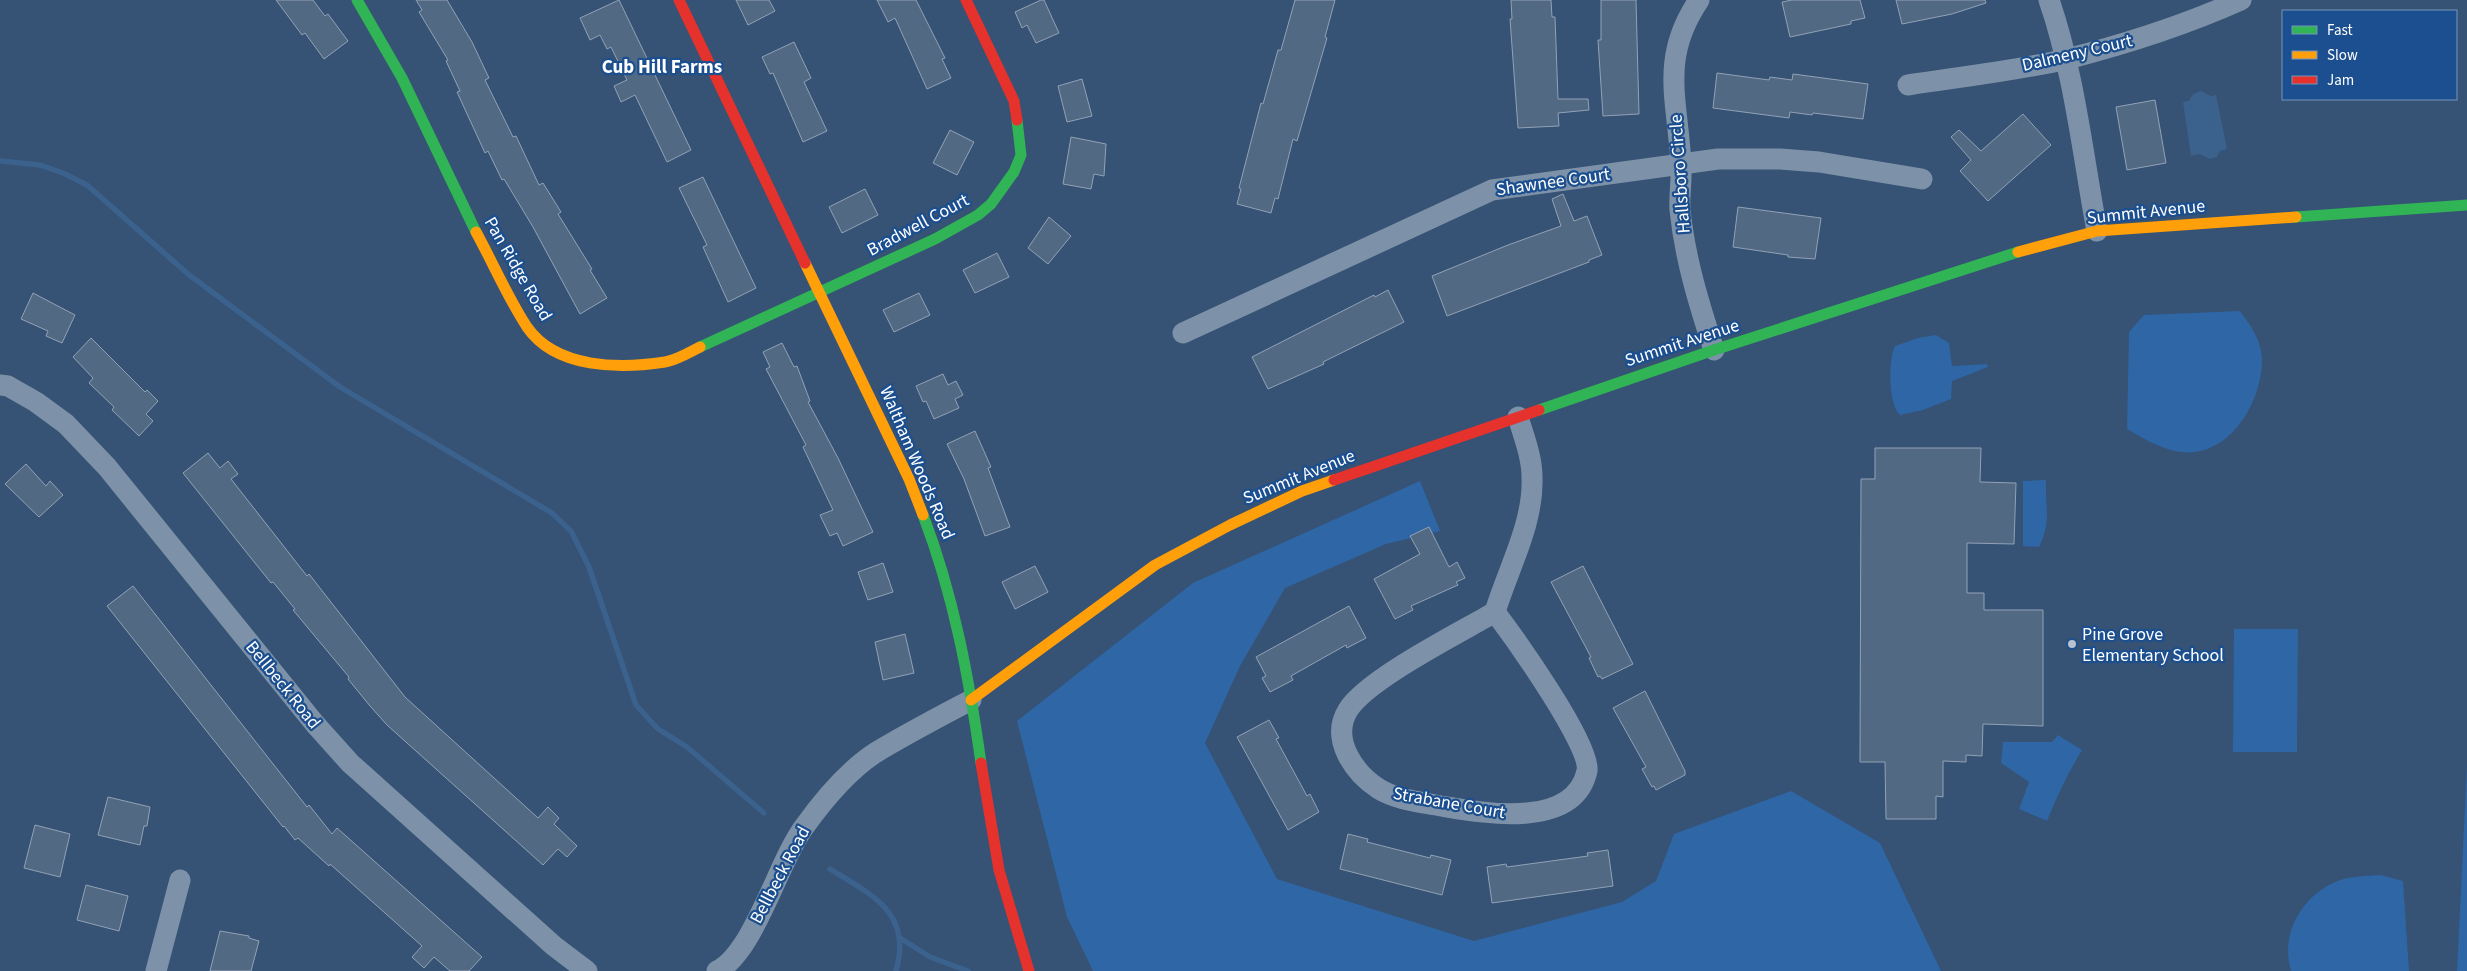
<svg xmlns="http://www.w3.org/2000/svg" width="2467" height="971" font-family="'Source Sans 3',sans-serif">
<rect width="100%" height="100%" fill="#365274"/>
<g fill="#2f66a5">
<path d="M2240 311C2250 325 2261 339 2262 358 2263 396 2236 448 2194 452 2170 455 2148 441 2127 429L2129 332 2144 315Z"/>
<path d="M1936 335 1949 343 1952 366 1987 364 1988 367 1952 381 1951 399 1923 410 1900 415C1888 404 1888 360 1895 346L1918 338Z"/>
<path d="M2046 480C2045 509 2052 519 2039 547L2023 546V481Z"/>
<polygon points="1420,481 1440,531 1386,544 1285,588 1240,666 1205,743 1277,879 1474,941 1622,902 1656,881 1674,834 1791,791 1880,843 1941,971 1093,971 1067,917 1017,721 1193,583"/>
<polygon points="2234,629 2298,629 2297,752 2233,752"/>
<path d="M2058 735 2082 750C2068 773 2057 796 2047 821L2019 809 2029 782 2001 763 2003 742H2052Z"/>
<polygon points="2467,765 2467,971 2457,971"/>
<path d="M2381 875 2403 881 2409 971H2291C2280 935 2301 897 2335 882 2349 876 2366 876 2381 875Z"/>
</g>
<polygon fill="#3b618d" points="2201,91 2211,96 2216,95 2227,149 2220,151 2217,157 2210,159 2199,154 2191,156 2183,102 2189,101 2193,94"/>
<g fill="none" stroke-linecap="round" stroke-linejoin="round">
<g stroke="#3b618d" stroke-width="5.5">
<polyline points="0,161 40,165 63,173 87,185 188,274 340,387 552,513 571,531 589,567 636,705 658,729 687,747 764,813"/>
<path d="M830 869C872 895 913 913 896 971"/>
<polyline points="900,938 930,957 968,971"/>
</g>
</g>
<g fill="#526984" stroke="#92a2b6">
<polygon points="276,0 313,0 325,16 328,14 348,41 324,59 305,33 302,35"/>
<polygon points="416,0 447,0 472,42 489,78 485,80 513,137 516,136 539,185 543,183 561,212 558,214 592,269 590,270 607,298 580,314 533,227 504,179 502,180 488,151 485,153 457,92 460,91 446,61 448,60 419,12 422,10"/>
<polygon points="619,0 691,150 667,162 635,95 621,102 614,86 627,80 611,47 607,49 600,35 590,40 580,18"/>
<polygon points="736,0 769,0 775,11 748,25"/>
<polygon points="877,0 916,0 945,58 942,59 951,78 927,89 895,18 888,22"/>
<polygon points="1041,0 1044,0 1059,33 1036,43 1027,25 1022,28 1015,12"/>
<polygon points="1295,0 1335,0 1325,37 1327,38 1297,141 1293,139 1278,199 1275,198 1271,213 1237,204 1241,189 1239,188 1261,103 1263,104 1278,50 1281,50"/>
<polygon points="1511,0 1551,0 1552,17 1555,17 1558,99 1588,99 1589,110 1558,113 1559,126 1518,128 1510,19 1512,19"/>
<polygon points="1601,0 1636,0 1639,114 1603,116 1598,40 1601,40"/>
<polygon points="1792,0 1860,0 1865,18 1851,21 1851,24 1790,37 1782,2"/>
<polygon points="1896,0 1985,0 1986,3 1952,14 1902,24"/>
<polygon points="794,42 811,78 804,82 827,131 803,142 773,73 770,74 762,57"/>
<polygon points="1717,73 1769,80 1770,77 1792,80 1793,74 1868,84 1863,119 1813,113 1812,115 1790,112 1789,118 1713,108"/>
<polygon points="1082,79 1092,116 1067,122 1058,86"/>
<polygon points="2155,100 2166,163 2127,170 2116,107"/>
<polygon points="2023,114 2051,145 1988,201 1960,171 1971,160 1951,137 1959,130 1981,151"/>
<polygon points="950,130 974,142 957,175 933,163"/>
<polygon points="1071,137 1106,144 1104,176 1094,174 1091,189 1063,184"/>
<polygon points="703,177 756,288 728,302 703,247 707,245 679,188"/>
<polygon points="865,189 878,215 842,233 829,207"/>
<polygon points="1563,194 1574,221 1587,216 1602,255 1589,260 1589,262 1447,316 1432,276 1508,245 1561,226 1552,199"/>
<polygon points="1738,207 1821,218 1815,259 1788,257 1788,255 1733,247"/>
<polygon points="1049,217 1071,236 1048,264 1028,248"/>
<polygon points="997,253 1009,277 975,293 963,270"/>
<polygon points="1388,290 1404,322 1323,362 1324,364 1268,389 1252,357 1374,295 1375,297"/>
<polygon points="33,293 75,315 62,343 46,336 48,331 21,319"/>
<polygon points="919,293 930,315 894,332 883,310"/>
<polygon points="91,338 145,392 147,390 158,401 146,414 153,421 139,436 112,410 114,407 89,383 93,378 73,357"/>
<polygon points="782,343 794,367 797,366 810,401 808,402 838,458 873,532 843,546 837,533 830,536 820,515 833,510 803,447 806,445 766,369 770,367 763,352"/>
<polygon points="943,374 948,385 956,381 963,395 955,399 959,408 934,419 926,401 923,402 916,386"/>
<polygon points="975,431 991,467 988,468 1010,527 985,536 964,479 947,444"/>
<polygon points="1875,448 1981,448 1980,482 2016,483 2014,544 1967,543 1967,593 1984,593 1984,610 2043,610 2043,726 1983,724 1982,756 1966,755 1966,762 1943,761 1943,797 1936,796 1936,819 1886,819 1885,762 1860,762 1861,479 1875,479"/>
<polygon points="208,453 220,468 228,461 238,474 231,479 307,576 309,574 405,697 538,818 548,807 559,818 554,824 577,846 567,857 558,849 543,865 387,725 370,706 348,679 349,677 293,610 295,609 273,582 271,583 183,473"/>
<polygon points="26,464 46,486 50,481 63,495 39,517 5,484"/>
<polygon points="1429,527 1449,567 1457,562 1465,578 1456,582 1458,585 1411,606 1413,610 1395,619 1374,579 1420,554 1410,536"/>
<polygon points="883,563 893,592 868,600 858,572"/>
<polygon points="1035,566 1048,592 1015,609 1002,582"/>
<polygon points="1583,566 1633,664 1602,679 1600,676 1598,677 1589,658 1591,657 1551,582"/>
<polygon points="133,586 307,807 309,805 332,834 337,828 482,957 469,971 450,971 434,957 424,968 412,957 422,946 330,864 329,866 298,838 295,840 284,826 283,827 107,606"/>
<polygon points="1349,606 1366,638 1347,648 1346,645 1291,676 1293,680 1270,692 1262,678 1266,676 1256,657"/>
<polygon points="905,634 914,673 883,680 875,642"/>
<polygon points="1645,691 1685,771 1685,775 1656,790 1654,786 1652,787 1642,769 1646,767 1613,708"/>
<polygon points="1269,720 1279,738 1276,739 1307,796 1310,794 1319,812 1288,830 1237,737"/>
<polygon points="108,797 150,807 147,826 144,826 140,845 98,835"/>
<polygon points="35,825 70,834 60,877 24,868"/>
<polygon points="1348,834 1368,839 1367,842 1430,858 1431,855 1451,860 1442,895 1340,869"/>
<polygon points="1608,850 1613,886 1492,903 1487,867 1506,864 1507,867 1588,856 1587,853"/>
<polygon points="86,885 128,896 119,931 77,920"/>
<polygon points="220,931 249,936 249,938 259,941 251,971 210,971"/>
</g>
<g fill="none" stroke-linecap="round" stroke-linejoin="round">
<g stroke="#7d92a8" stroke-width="21">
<path d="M1699 0C1659 59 1678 100 1681 165 1682 180 1679 195 1680 210 1685 259 1699 304 1714 350"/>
<path d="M2049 0C2074 72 2083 156 2097 231"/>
<path d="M1908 85C1960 77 2015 71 2067 59 2126 44 2185 25 2241 0"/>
<polyline points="1183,333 1492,190 1718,159 1780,159 1819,162 1922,179"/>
<polyline points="0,385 8,386 36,402 66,424 107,467 315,724 350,763 554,946 587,971"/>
<path d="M1495 612C1513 636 1592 746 1587 771 1574 830 1483 813 1441 806 1421 802 1397 800 1379 789 1354 773 1330 739 1348 710 1367 679 1461 632 1495 612Z"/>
<path d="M1495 612C1508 569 1534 523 1532 477 1532 457 1524 437 1518 417"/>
<polyline points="156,971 180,880"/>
<path d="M717 971C754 953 778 862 804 827 822 802 849 770 875 753 906 734 939 717 971 700"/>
</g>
<g stroke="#30b455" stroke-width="11">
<polyline points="357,0 402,78 476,232"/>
<polyline points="2296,217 2467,205"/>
<polyline points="700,347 935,239 978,215 991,204 1014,172 1021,155 1017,120"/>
<polyline points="1539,410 1714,350 2018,252"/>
<path d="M923 515C954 596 969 678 981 763"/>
</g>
<g stroke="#ff9f0a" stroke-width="11">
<path d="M476 232C493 263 508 298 527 327 556 369 620 369 665 362 677 360 690 352 700 347"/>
<polyline points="2018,252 2097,231 2296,217"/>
<polyline points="805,263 909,479 923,515"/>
<polyline points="971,700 1155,565 1230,525 1302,491 1334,480"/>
</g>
<g stroke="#e5322d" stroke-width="11">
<polyline points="679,0 805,263"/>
<polyline points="966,0 1014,101 1017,120"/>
<polyline points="1334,480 1539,410"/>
<polyline points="981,763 999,870 1029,971"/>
</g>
</g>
<circle fill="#b9c2ce" stroke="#1b4f8f" stroke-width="2" cx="2072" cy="644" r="5"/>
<g text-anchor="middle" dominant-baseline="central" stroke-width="4.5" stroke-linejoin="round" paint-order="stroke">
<g font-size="18" fill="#fff" stroke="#1b4f8f">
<text transform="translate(2077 53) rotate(-13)">Dalmeny Court</text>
<text transform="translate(1680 174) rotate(-94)">Hallsboro Circle</text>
<text transform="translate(1553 182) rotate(-8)">Shawnee Court</text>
<text transform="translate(2146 212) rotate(-6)">Summit Avenue</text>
<text transform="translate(918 225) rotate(-28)">Bradwell Court</text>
<text transform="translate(518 269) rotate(60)">Pan Ridge Road</text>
<text transform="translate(1682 343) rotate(-18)">Summit Avenue</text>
<text transform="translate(917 463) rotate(67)">Waltham Woods Road</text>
<text transform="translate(1299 477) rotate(-22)">Summit Avenue</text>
<text transform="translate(283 685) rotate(51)">Bellbeck Road</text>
<text transform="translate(1449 803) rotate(10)">Strabane Court</text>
<text transform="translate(780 875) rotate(-62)">Bellbeck Road</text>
</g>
<g font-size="18" fill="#fff" stroke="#1b4f8f" text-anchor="start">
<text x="2082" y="634">Pine Grove<tspan x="2082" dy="21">Elementary School</tspan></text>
</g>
<g font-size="19" font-weight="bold" fill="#fff" stroke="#1b4f8f">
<text x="662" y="67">Cub Hill Farms</text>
</g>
</g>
<rect x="2282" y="10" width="175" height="90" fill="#1b4f8f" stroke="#7695bc"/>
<rect x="2292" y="26" width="25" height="8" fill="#30b455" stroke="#7695bc"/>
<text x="2327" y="35" font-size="15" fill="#ffffff">Fast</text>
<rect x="2292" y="51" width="25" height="8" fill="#ff9f0a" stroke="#7695bc"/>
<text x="2327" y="60" font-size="15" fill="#ffffff">Slow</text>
<rect x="2292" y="76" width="25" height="8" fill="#e5322d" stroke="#7695bc"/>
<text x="2327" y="85" font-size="15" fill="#ffffff">Jam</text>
</svg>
